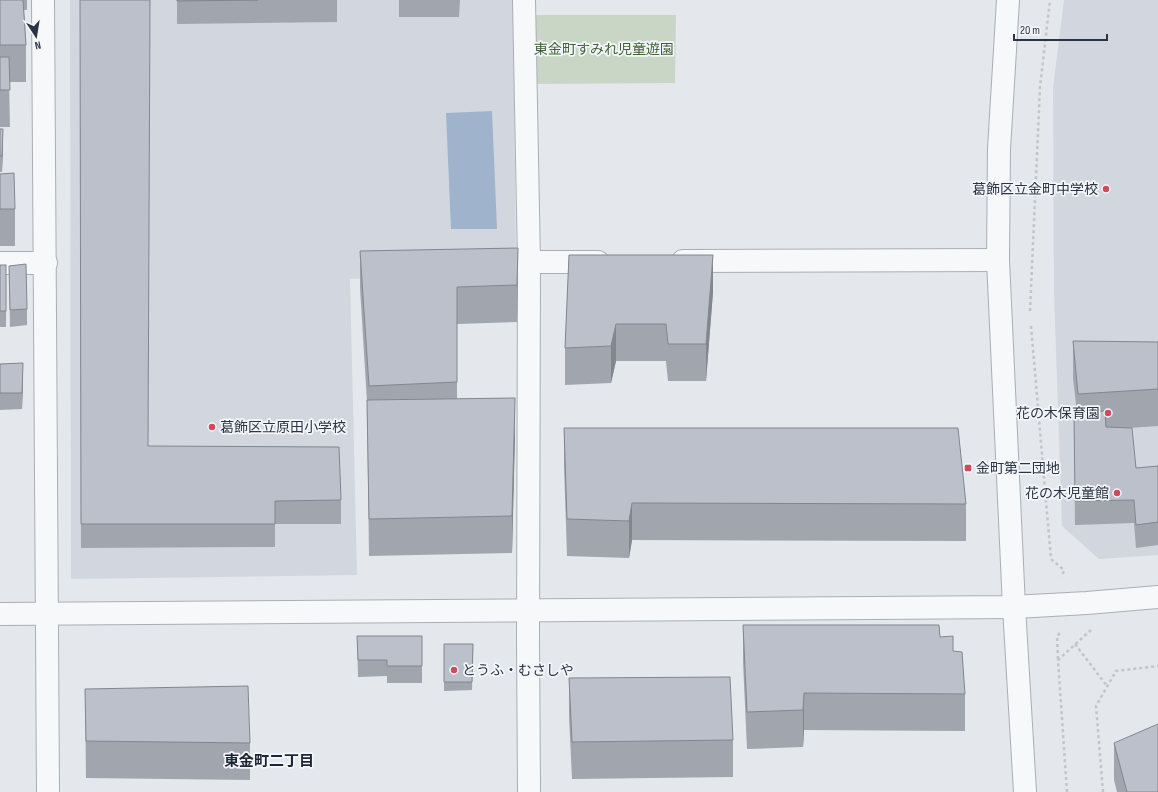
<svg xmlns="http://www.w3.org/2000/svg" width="1158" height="792" font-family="'Sofia Sans Condensed','Noto Sans JP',sans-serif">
<rect width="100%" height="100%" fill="#e4e7ec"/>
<g fill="#d2d6de">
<polygon points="70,0 513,0 516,273 350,279 357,575 71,579"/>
<polygon points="1064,0 1158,0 1158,555 1099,559 1062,526 1054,291 1053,88"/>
</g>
<polygon fill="#c9d6c5" points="532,15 676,15 675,83 532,84"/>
<polygon fill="#9fb4cc" points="492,111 497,229 451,229 446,113"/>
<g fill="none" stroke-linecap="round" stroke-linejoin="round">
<g stroke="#a9aeb7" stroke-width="24">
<g id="minor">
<path d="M43 0C46 264 45 528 48 792"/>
<polyline points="524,0 529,262 528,640 529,792"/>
<polyline points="683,261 998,260"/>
<polyline points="529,262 598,262"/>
<polyline points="0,263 46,263"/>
</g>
</g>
<g stroke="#a9aeb7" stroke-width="24">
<g id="tertiary">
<polyline points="1008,0 999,149 998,260 1014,607 1025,792"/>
<polyline points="0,614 1014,607 1087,603 1158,597"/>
</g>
</g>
<g stroke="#c2c5cb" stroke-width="2.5" stroke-dasharray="3 3" stroke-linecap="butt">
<polyline points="1030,311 1040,87 1050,0"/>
<polyline points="1031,326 1051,559 1064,570 1062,577"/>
<polyline points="1075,644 1107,686"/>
<polyline points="1058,659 1057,636 1061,632"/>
<polyline points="1067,792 1058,660 1091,630"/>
<polyline points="1103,792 1096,706 1116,671 1158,666"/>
</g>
<use href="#minor" stroke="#f7f8fa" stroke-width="22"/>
<use href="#tertiary" stroke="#f7f8fa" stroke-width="22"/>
</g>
<g fill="#a1a5ae">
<polygon points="0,0 27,0 27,10 24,10 26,45 26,82 9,82 10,127 0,127"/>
<polygon points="80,0 148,446 341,500 341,524 275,524 275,547 81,548"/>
<polygon points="177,0 337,0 337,22 177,24"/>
<polygon points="399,0 460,0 459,17 399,17"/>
<polygon points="0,129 3,145 2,172 0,172"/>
<polygon points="0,174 15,209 15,246 0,246"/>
<polygon points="518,248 517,322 457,324 457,399 515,435 512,553 369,556 367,402 360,288 360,251"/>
<polygon points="569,255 713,292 706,381 668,381 666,361 616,361 611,383 565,385 565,348"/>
<rect x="0" y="265" width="6" height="62"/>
<polygon points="9,266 27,309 27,325 10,327"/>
<polygon points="1073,341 1158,342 1158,426 1129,428 1136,468 1158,466 1158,545 1136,548 1134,523 1075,525 1074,413 1077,413 1073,378"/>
<polygon points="0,364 23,380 22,409 0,410"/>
<polygon points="564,428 966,504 966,541 632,540 629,558 567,556 564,465"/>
<polygon points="743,625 940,637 953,651 965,694 965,731 804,730 803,747 747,749 743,662"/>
<polygon points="357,636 422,636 422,683 387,683 387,676 358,677"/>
<polygon points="444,644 473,644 472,690 444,691"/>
<polygon points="569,678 733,740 733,777 572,779 569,716"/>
<polygon points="85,689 250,743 250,780 86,778"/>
<polygon points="1114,743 1158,792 1117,792 1114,780"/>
</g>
<g fill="#83868d">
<polygon points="3,129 3,145 2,172 2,156"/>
<polygon points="518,248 517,322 517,285"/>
<polygon points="713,255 713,292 706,381 706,344"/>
<polygon points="616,324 616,361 611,383 611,346"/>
<polygon points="23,363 23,380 22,409 22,393"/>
<polygon points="515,398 515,435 512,553 512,516"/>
<polygon points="632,503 632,540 629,558 629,521"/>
<polygon points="804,693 804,730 803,747 803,710"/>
</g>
<g fill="#bbc0ca" stroke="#83868d">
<polygon points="0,0 23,0 26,45 0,45"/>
<polygon points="80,0 150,0 148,446 339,447 341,500 275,501 275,524 81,524"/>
<polygon points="177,0 258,0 177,1"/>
<polygon points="0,57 9,57 10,90 0,90"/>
<polygon points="0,129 3,129 2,156 0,156"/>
<polygon points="14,173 15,209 0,209 0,174"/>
<polygon points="518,248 517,285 457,287 457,382 369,386 360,251"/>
<polygon points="569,255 713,255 706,344 668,344 666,324 616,324 611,346 565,348"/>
<polygon points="26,264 27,309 10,310 9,266"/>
<rect x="0" y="265" width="6" height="46"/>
<polygon points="1073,341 1158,342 1158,389 1078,394"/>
<polygon points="23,363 22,393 0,393 0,364"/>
<polygon points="515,398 512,516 369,519 367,400"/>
<polygon points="1105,411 1106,427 1132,428 1136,468 1158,466 1158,522 1136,525 1134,500 1075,501 1074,413"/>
<polygon points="564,428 958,428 966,504 632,503 629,521 567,519"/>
<polygon points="743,625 939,625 940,637 953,636 953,651 962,652 965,694 804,693 803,710 747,712"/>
<polygon points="357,636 422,636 422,666 387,666 387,660 358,660"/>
<polygon points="444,644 473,644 472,682 444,682"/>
<polygon points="730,677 733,740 572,742 569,678"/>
<polygon points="248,686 250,743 86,741 85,689"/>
<polygon points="1158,724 1158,792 1127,792 1114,743"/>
</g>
<g fill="#d1495b" stroke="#f4f6f9" stroke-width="1.5">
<circle cx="1106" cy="189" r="4"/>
<circle cx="1108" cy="413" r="4"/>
<circle cx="212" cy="427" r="4"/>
<rect x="964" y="464" width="8" height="8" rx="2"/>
<circle cx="1117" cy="493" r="4"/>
<circle cx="454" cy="670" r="4"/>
</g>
<g text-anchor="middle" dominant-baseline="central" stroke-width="3.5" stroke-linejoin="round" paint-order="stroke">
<g font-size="14" fill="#3f6138" stroke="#f4f6f9">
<text x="604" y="49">東金町すみれ児童遊園</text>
</g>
<g font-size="14" fill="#2b3445" stroke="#f4f6f9" text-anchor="end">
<text x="1098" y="189">葛飾区立金町中学校</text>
<text x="1100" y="413">花の木保育園</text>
<text x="220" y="427" text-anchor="start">葛飾区立原田小学校</text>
<text x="976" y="468" text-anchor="start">金町第二団地</text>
<text x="1109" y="493">花の木児童館</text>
<text x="462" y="670" text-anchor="start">とうふ・むさしや</text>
</g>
<g font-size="15" font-weight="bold" fill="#1d2536" stroke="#f4f6f9">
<text x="269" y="761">東金町二丁目</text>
</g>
</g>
<g transform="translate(36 36) rotate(168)" stroke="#f4f6f9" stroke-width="3" paint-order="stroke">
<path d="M0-3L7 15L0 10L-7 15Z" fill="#2b3445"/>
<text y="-6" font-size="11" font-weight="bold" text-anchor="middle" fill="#2b3445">N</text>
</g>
<path d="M1014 34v6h93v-6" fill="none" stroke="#2b3445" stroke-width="2"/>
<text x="1020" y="34" font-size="12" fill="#2b3445" stroke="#f4f6f9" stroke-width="3" paint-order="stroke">20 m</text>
</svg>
